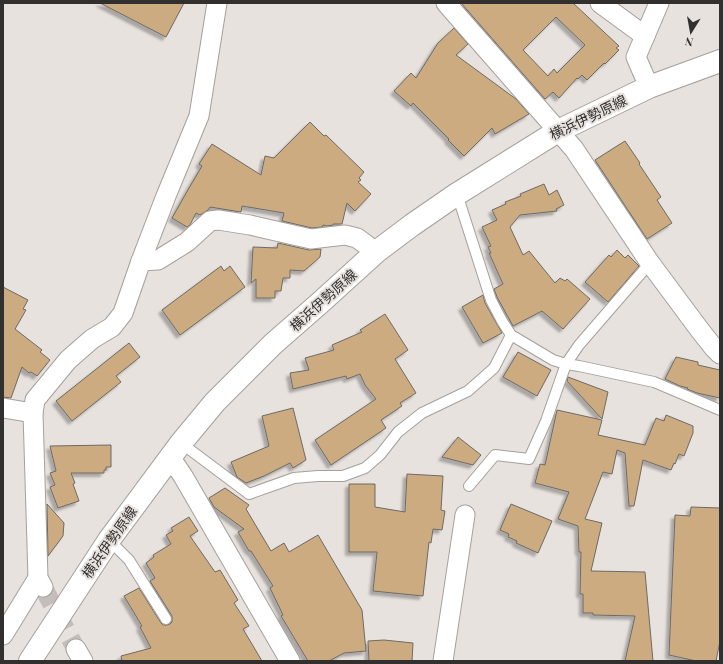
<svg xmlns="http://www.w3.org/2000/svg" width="723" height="664" font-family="'Playfair Display','Noto Sans JP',serif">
<defs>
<filter id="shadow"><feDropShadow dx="-3.5" dy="3.5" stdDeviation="1" flood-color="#0004"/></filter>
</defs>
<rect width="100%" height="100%" fill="#e7e2de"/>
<g fill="#ccab80" stroke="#6d6a65" fill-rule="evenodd" filter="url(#shadow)">
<polygon points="100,3 184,3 166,37"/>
<path d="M461 3H573L619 46 616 48 619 50 605 64 604 63 587 80 582 75 578 79 577 78 559 98 553 92 545 99ZM556 17 585 45 557 73 554 69 548 76 523 50Z"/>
<polygon points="454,28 468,44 456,55 516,99 529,114 495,134 492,128 464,156 448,140 449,139 413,103 411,106 394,91 411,73 416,78 438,43"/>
<polygon points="310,122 324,136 326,135 364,172 359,178 361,180 358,182 371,194 355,211 347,203 342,224 333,224 333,225 327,226 323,225 322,227 312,228 282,221 284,213 242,206 241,212 210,207 208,210 200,215 196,213 190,225 187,227 172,218 189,188 202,166 199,164 212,144 261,175 265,156 274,158"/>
<polygon points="625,141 640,163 639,164 661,197 657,200 672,223 647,239 595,160"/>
<polygon points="544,184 549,195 557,190 564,205 556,209 557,211 520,215 510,227 523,255 529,251 555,283 560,278 565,281 567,279 590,299 563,329 542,311 513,326 497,297 494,289 503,284 489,253 491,253 488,247 491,246 482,227 497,220 492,210 506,204 505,202 521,196 520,194"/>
<polygon points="278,243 309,250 321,249 320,257 304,271 290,270 290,278 283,278 281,291 275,291 275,298 256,298 256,279 251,283 253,247 277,248"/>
<polygon points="617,250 625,258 628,255 639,266 608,302 585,282 609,255 611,257"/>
<polygon points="221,266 224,271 230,266 245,287 180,335 162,310"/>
<polygon points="3,287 28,300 23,309 26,310 15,329 42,350 40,352 50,360 37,376 31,372 29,373 22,367 11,398 3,397"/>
<polygon points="483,295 485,303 502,333 483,343 462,307"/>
<polygon points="385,314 408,350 395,359 416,393 400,403 402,406 381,420 386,428 331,465 315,440 376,399 365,385 360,374 347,379 346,376 293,389 290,373 309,370 305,358 334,350 332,345 362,332 360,330"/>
<polygon points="129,343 140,357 116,376 121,382 72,421 56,401"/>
<polygon points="518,352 551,370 537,396 503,377"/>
<polygon points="676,357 698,362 698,365 720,370 720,398 697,393 687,389 688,388 680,386 665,379"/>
<polygon points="568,377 608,392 602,419 567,381"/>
<polygon points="293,408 306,460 293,468 290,463 264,476 246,483 237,477 231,462 269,446 262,416"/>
<polygon points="557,410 602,420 598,435 645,445 656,418 664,421 666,415 693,426 693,433 684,456 679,454 675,464 674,463 671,470 643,460 634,506 629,506 625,453 617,450 612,474 603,472 585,519 602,523 591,571 645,572 653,661 625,661 635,616 593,615 593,613 583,613 583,594 580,594 581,552 579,552 578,526 558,519 569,492 535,483 540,464 545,465"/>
<polygon points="458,437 481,455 473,465 442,457"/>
<polygon points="111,445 111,467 106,467 106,470 104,470 104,473 71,473 75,483 73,484 79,501 58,508 50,487 55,485 50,473 56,471 50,446"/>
<polygon points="407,474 443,476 441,510 445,511 442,530 433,529 431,543 429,542 423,596 373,591 377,552 349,552 349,484 375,484 375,507 405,512"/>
<polygon points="225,488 249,505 246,509 271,551 284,543 289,552 318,535 362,610 366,651 344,653 329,661 308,661 281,616 283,615 270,588 273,586 251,551 249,551 238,532 244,529 214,507 209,498"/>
<polygon points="47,504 64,523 63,536 48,556"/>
<polygon points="511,504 552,521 538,553 516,543 517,541 508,537 509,534 500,530"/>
<polygon points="691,507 720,508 720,641 716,661 696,661 669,655 675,515 690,516"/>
<polygon points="189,517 198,531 190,536 215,572 220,570 238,600 234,603 249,626 243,629 262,661 122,661 121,656 151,648 140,627 142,626 124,596 139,588 161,623 163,625 167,625 170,624 172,622 172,616 150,581 155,578 146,563 154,557 153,555 171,544 166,535 173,531 171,528"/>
<polygon points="384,640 413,643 412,661 369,661 368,641"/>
</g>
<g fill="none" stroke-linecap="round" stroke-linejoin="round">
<polyline stroke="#c3bebb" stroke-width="19" stroke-dasharray="19 10" stroke-linecap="butt" points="43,587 76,649"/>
<g stroke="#a5a09c" stroke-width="12">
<g id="lane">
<polyline points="457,194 491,300 502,321 511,335 553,360 566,364 579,366 654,382 720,410"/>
<polyline points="181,443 249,494 294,478 318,476 343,476 365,468 380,455 398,432 422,413 468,391 494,368 511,335"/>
<polyline points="469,486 495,455 529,459 546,421 566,364 579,345 650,263"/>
<polyline points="109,540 129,560 166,619"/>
</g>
</g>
<g stroke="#a5a09c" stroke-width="21">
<g id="street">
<polyline points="446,3 574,149 650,263 699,329 714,348 720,354"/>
<polyline points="600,3 645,36"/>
<polyline points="649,87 636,57 659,3"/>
<polyline points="141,261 158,260 187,242 210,221 218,220 250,225 311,239 345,235 357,238 376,252"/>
<polyline points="3,408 33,413"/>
<polyline points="170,457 183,476 290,661"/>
<polyline points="43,587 38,578 33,413 35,400 68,360 92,339 112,327 123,313 141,261 166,196 199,116 217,3"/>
<polyline points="3,635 38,578"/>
<polyline points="76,649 83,661"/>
<polyline points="443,661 465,515"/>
</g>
</g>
<g stroke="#a5a09c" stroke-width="24">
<polyline id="primary" points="30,661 109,540 181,443 215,402 273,344 321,302 376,252 412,225 457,194 558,131 649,87 720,61"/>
</g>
<use href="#lane" stroke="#fff" stroke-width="10"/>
<use href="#street" stroke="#fff" stroke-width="19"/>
<use href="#primary" stroke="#fff" stroke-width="22"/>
</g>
<g text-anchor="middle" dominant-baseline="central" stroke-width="4" stroke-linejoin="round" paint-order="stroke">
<g font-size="14" fill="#32302f" stroke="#e7e2de">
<text transform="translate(588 117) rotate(-26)">横浜伊勢原線</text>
<text transform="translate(323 300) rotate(-42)">横浜伊勢原線</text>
<text transform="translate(109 542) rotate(-55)">横浜伊勢原線</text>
</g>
</g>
<rect width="723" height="664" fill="none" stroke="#32302f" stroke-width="8"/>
<g transform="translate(691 32) rotate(191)" stroke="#e7e2de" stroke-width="3" paint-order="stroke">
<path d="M0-3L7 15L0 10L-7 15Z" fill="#32302f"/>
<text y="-6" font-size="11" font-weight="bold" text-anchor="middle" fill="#32302f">N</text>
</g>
</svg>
